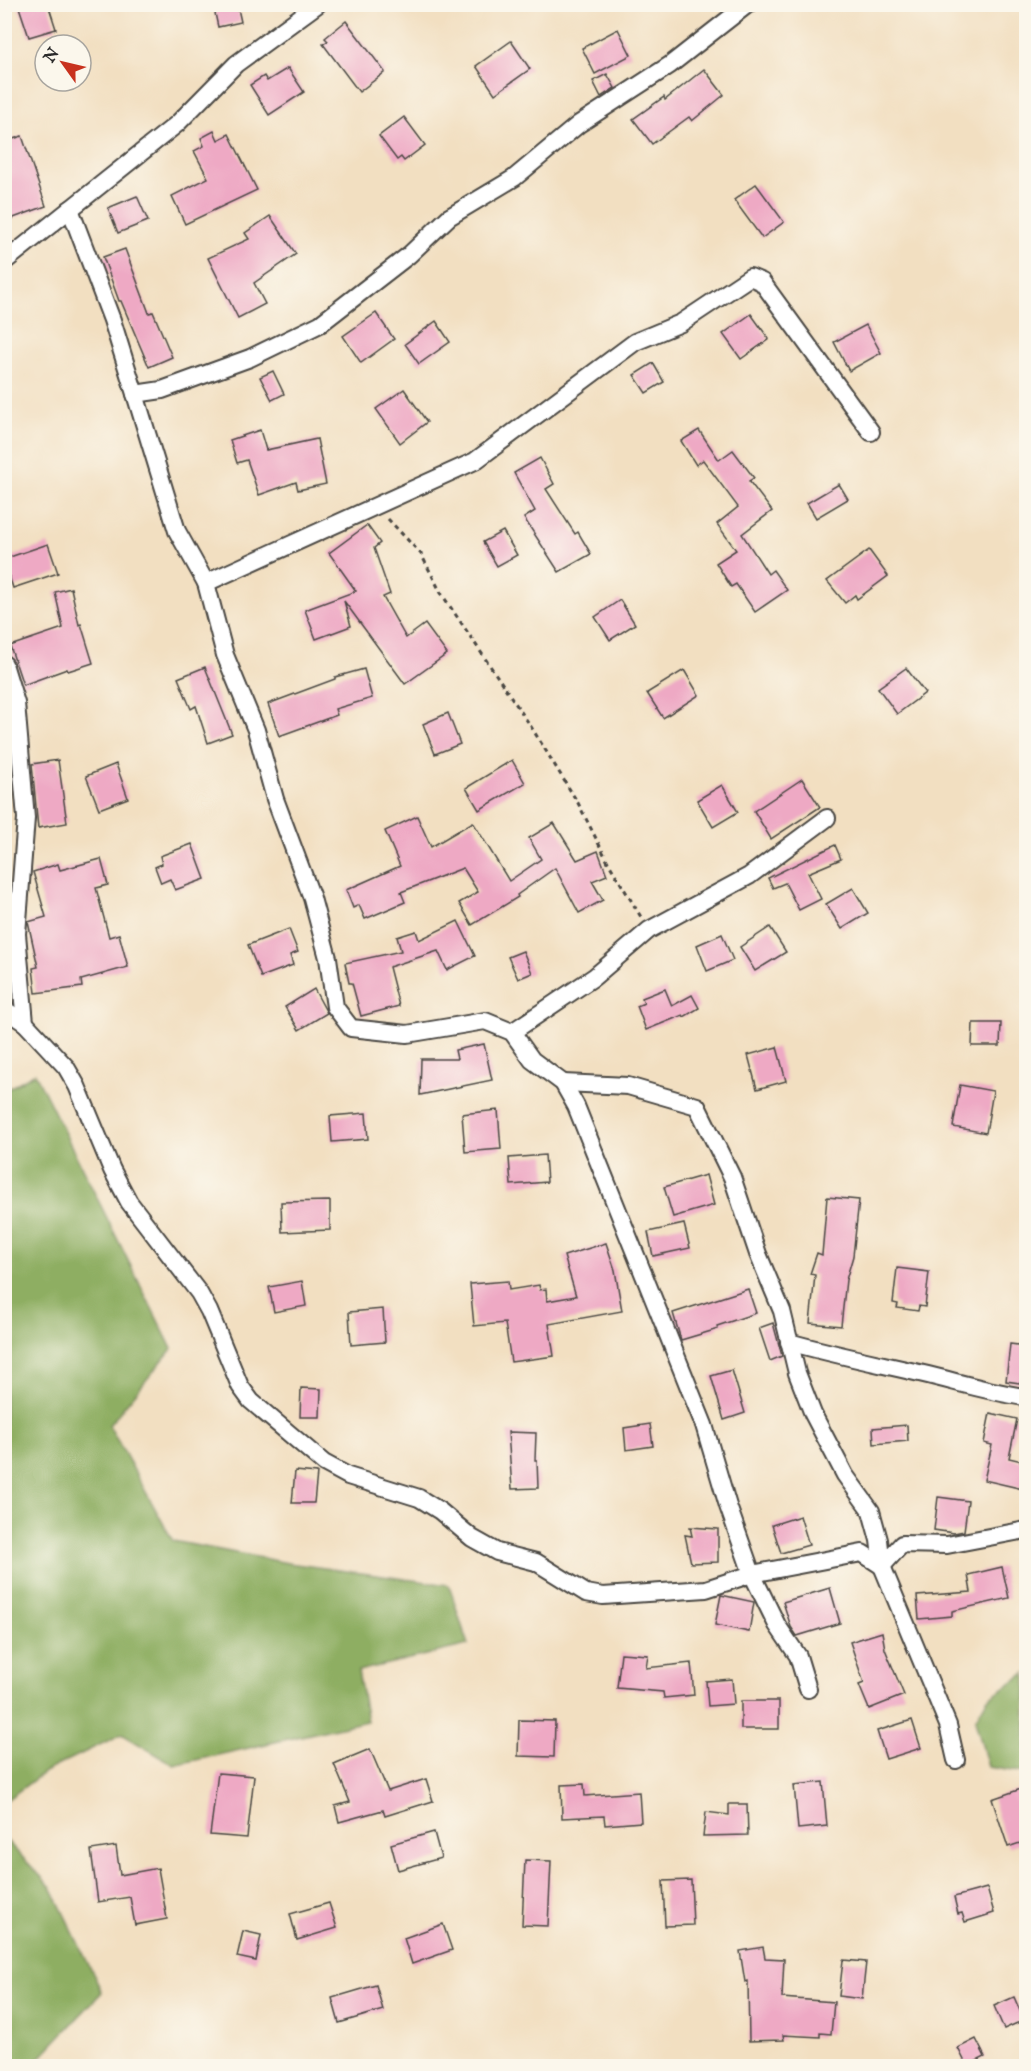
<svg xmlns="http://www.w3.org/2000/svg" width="1031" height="2071" font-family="'IM FELL English',serif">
<rect width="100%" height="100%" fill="#fbf7ec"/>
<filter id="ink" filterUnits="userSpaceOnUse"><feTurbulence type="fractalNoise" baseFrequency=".0167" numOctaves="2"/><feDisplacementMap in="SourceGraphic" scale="12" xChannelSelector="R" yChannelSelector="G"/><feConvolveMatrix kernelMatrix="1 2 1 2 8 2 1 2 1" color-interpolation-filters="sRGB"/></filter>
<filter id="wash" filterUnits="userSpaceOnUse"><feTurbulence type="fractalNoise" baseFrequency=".008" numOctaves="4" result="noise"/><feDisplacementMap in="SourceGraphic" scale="24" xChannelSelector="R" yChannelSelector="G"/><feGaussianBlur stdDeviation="1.35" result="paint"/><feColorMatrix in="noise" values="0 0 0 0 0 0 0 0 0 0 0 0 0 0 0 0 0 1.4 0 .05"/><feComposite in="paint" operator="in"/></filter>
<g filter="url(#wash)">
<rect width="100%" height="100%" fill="#f2dfc1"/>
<g fill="#8eae62" stroke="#5c6c46" stroke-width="1.5">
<polygon points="35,1073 172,1349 109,1425 173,1541 288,1563 449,1585 468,1645 358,1671 367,1721 174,1765 122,1734 46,1771 5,1801 4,1091"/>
<polygon points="1026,1673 1026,1773 988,1767 975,1720 987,1699"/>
<polygon points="5,1839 51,1887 102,1992 36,2062 29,2066 5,2066"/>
</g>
<g id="blocks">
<g fill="#eea9c4">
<polygon points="18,4 48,4 56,29 29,37"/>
<polygon points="213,4 237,4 241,22 218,27"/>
<polygon points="346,21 385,72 359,92 323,44 328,41 325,38"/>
<polygon points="618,29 631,55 595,74 582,48"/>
<polygon points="511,41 530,69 495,94 476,66"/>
<polygon points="288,68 304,92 269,115 250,85 264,76 267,81"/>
<polygon points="704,69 724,95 692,121 689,117 652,144 633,119 664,97 665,100"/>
<polygon points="607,74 615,88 601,97 593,81"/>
<polygon points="404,117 425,145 404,161 401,157 397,160 379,136"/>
<polygon points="214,131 218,140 229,134 257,190 185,224 172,196 208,178 194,151 204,146 201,138"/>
<polygon points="22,136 46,206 8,220 4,208 4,142"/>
<polygon points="756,184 784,222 762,238 734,200"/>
<polygon points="137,196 148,221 118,233 108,208"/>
<polygon points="270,216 296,254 254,283 265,304 238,318 208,258 249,239 245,233"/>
<polygon points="125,249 149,313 153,312 172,357 149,367 121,301 119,301 103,257"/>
<polygon points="376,313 394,339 361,363 343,336"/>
<polygon points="751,314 769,339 741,359 723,334"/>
<polygon points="436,321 450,342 419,364 405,344"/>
<polygon points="866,325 881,353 849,371 834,342"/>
<polygon points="653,363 664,382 646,393 634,375"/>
<polygon points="273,371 284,394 272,400 260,377"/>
<polygon points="404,389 427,422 400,443 376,409"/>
<polygon points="260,430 266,450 317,439 326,484 298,490 296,482 259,495 247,460 237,463 230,440"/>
<polygon points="699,430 719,460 733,450 754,478 749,481 772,511 742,534 768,574 773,570 787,590 755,612 736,584 731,587 716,563 736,550 717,524 738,507 703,460 696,465 681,441"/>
<polygon points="540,458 554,484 546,489 575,534 578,532 591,554 559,572 524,518 535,511 514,473"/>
<polygon points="839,484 848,499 816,518 807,503"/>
<polygon points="367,525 380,543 374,548 390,594 383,597 406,638 425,624 447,654 405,684 344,601 351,626 316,639 305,610 356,591 329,553"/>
<polygon points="503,531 517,555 497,566 483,542"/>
<polygon points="48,544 58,573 13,588 4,559"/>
<polygon points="869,550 888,576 857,599 855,595 845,603 827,581"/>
<polygon points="71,588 79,625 81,624 93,663 68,671 67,669 23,685 10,646 63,628 55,592"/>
<polygon points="620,600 635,624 610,640 595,617"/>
<polygon points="205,667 232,734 208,743 196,706 191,709 178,678"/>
<polygon points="906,668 925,693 897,714 878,688"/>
<polygon points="364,669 372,698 335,709 337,715 279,736 268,704 335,679 335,677"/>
<polygon points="684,670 699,695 663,718 647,693"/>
<polygon points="448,713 460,744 435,754 423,724"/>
<polygon points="58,760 67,823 38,828 32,764"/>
<polygon points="512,760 525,783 479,810 466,788"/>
<polygon points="116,764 128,798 99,809 86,776"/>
<polygon points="802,779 820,807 771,839 754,811"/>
<polygon points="722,785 738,812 713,827 697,800"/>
<polygon points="417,816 431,847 473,822 509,881 541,859 529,838 554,823 577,860 598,851 607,875 592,881 603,900 579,913 555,868 517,895 518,897 472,925 459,903 478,892 463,868 401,892 405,902 365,919 359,905 353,908 346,890 400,866 385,831"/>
<polygon points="192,844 205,879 175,890 170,879 161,883 155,867 162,864 160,856"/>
<polygon points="835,845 841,859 808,873 821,899 799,910 785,883 773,888 768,878"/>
<polygon points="101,859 108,885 96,888 109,937 119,934 128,967 81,980 82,987 36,993 33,968 38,967 28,922 46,917 33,872 58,864 60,870"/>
<polygon points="853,888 868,913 842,929 826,904"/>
<polygon points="458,921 475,956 447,970 438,951 389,967 399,1006 361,1016 352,983 349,983 345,963 401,951 397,937 416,931 419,940"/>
<polygon points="770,927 786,952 755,971 740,947"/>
<polygon points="289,929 298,952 290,955 293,965 261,977 248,945"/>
<polygon points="722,934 733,960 707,971 697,945"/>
<polygon points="523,951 532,973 518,979 508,957"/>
<polygon points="314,989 327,1013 299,1030 285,1007"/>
<polygon points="665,989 672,1006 692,995 699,1008 684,1017 683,1015 646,1030 637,1006 644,1003 642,998"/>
<polygon points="973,1023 1001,1023 1000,1046 972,1046"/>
<polygon points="484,1044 492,1080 420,1095 421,1059 457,1059 455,1050"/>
<polygon points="777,1047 786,1081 757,1089 748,1055"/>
<polygon points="960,1085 993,1091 986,1133 953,1127"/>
<polygon points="498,1110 501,1149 465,1152 462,1114"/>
<polygon points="366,1113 368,1139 332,1142 330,1116"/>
<polygon points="545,1155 547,1182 511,1185 509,1158"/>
<polygon points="706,1175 714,1205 673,1217 664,1187"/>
<polygon points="827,1197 859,1200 853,1256 846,1280 841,1326 810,1323 815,1275 810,1274 817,1253 822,1255"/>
<polygon points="330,1201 330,1230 282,1232 281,1202"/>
<polygon points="684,1224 690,1248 653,1256 648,1232"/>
<polygon points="606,1243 615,1270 622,1311 549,1324 554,1356 511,1362 505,1323 474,1326 470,1284 508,1281 509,1290 539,1285 540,1290 546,1289 547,1301 576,1296 564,1256"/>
<polygon points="897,1268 929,1272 925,1307 919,1306 918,1311 897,1308 898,1304 893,1303"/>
<polygon points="302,1281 306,1306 274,1312 269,1287"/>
<polygon points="748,1289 756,1313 717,1326 718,1329 681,1340 673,1313"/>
<polygon points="383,1309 385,1342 351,1345 349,1312"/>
<polygon points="773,1323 782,1356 770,1361 759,1328"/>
<polygon points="1010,1344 1026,1346 1026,1384 1006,1381"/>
<polygon points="732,1370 745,1413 724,1420 711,1376"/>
<polygon points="301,1388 321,1389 320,1417 300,1417"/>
<polygon points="990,1413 1017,1419 1009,1458 1026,1462 1023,1489 984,1480 992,1445 984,1443"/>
<polygon points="650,1424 653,1446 626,1450 624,1428"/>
<polygon points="907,1425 908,1441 874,1444 873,1428"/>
<polygon points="508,1432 536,1433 535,1460 537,1460 538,1488 512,1489"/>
<polygon points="295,1471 317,1473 314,1503 292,1503"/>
<polygon points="938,1497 968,1501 964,1531 954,1533 934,1530"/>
<polygon points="800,1516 809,1545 781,1553 772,1525"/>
<polygon points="690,1527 718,1529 718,1562 691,1563 685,1535 692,1536"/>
<polygon points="1002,1567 1009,1598 952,1611 952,1616 919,1619 917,1596 971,1592 968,1575"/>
<polygon points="830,1588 840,1623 797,1636 791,1627 783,1602"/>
<polygon points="721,1595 754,1602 749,1632 715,1625"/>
<polygon points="882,1632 885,1649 904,1695 869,1709 859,1685 864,1683 850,1642"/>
<polygon points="621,1653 648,1655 646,1668 691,1663 694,1695 664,1698 663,1692 617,1688"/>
<polygon points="732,1679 734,1704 708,1706 706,1681"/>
<rect x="741" y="1701" width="38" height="28"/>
<polygon points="519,1720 555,1721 554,1757 518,1756"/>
<polygon points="912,1720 921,1748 886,1759 877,1731"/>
<polygon points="370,1749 388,1791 426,1779 433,1801 385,1816 383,1810 339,1822 335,1806 350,1802 334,1764"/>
<polygon points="218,1773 254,1776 247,1838 210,1835"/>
<polygon points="823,1782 827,1826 798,1829 794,1785"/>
<polygon points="584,1784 585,1796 639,1792 641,1822 605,1825 604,1816 562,1818 561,1785"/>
<polygon points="1021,1789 1026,1805 1026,1841 1008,1847 992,1799"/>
<polygon points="729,1804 747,1804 748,1835 703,1836 706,1812 729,1815"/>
<polygon points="434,1832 441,1858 398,1870 391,1844"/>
<polygon points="116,1846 120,1875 158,1868 167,1919 135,1925 130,1897 98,1902 91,1850"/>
<polygon points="525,1860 551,1861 548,1926 522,1925"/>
<polygon points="691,1880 693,1925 665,1926 663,1881"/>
<polygon points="987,1888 994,1913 965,1922 962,1913 958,1914 954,1897"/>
<polygon points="329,1903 337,1928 297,1940 290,1914"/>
<polygon points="443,1924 452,1950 412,1964 404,1938"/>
<polygon points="243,1931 261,1935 256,1961 237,1957"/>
<polygon points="763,1947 765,1958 784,1959 782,1998 834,2002 831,2034 820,2033 820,2037 783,2035 784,2040 749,2041 748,1981 745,1982 740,1951"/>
<polygon points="843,1960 866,1962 862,1999 839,1996"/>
<polygon points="376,1985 383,2010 339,2023 332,1998"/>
<polygon points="1014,1997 1024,2020 1004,2029 994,2006"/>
<polygon points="976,2039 985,2057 967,2066 958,2048"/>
</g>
</g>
</g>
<g filter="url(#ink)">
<use href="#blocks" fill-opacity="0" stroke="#494642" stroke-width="1.5"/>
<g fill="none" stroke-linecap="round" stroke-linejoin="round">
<g stroke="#494642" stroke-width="20">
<g id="minor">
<polyline points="70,209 112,320 135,394 162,390 250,358 320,324 409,255 449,217 514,178 579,124 670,65 748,4"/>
<polyline points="4,262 177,124 236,64 318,4"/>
<polyline points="135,394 177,531 206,583 225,655 256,730 275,799 312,898 328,958 335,1007 351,1028 407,1034 485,1021 512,1032 532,1060 563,1083 576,1106 704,1425 728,1506 752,1574 777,1625 798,1656 808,1689"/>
<polyline points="206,583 475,461 635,342 681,323 750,277 762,282 871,432"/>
<polyline points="4,664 16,703 26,818 17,934 25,1023"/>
<polyline points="4,1009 25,1023 66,1067 77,1086 112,1170 129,1202 199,1293 209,1311 240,1386 251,1401 324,1463 348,1476 419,1498 440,1511 472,1538 497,1552 536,1562 586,1593 603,1596 706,1589 752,1574 862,1553 882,1566 902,1544 947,1545 1026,1530"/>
<polyline points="512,1032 594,977 649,930 749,876 827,818"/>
<polyline points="563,1083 628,1086 697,1106 732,1177 758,1254 782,1311 797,1373 813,1414 845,1475 871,1511 879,1540 882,1566 948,1725 956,1760"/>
<path d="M789 1342C835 1355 881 1364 928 1375 961 1383 993 1393 1026 1397"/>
</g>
</g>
<polyline stroke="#494642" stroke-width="3" stroke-dasharray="4.5 4.5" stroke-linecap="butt" points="388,519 421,554 441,593 530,725 578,803 608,862 641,917"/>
<use href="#minor" stroke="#fff" stroke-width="16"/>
</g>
</g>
<rect width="1031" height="2071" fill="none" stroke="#fbf7ec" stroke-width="24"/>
<g transform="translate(63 63) rotate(304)"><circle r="28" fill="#fbf7ec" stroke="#a8a59f" stroke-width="1.5"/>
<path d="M0-4.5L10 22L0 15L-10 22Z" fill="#c8321e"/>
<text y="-9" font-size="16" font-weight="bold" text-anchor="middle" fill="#2b2b2b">N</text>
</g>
</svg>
